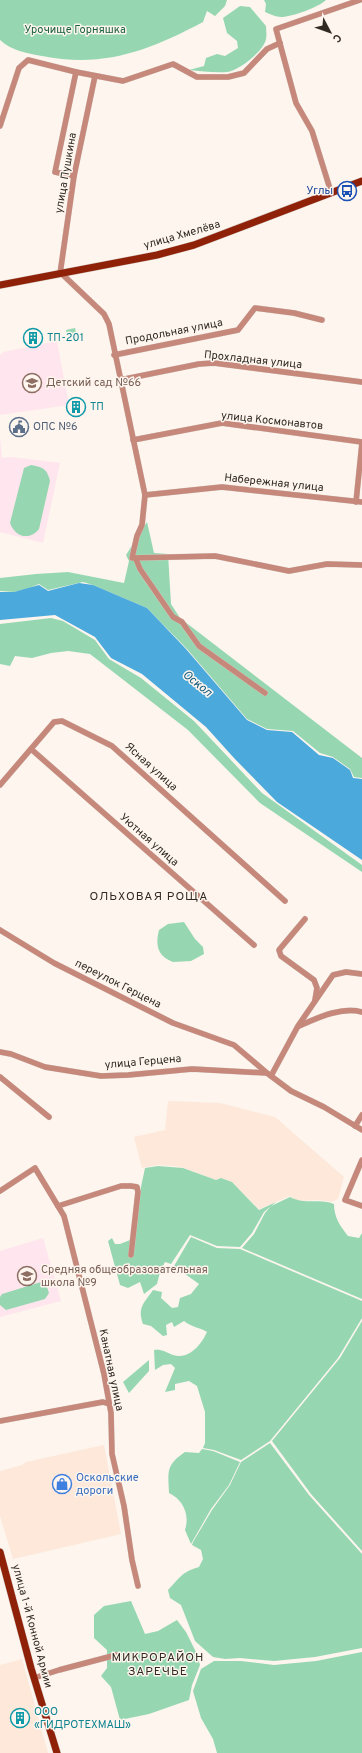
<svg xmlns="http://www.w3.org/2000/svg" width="362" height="1753" font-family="Overpass,sans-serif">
<rect width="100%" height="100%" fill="#fdf5ee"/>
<g fill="#fde8da">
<polygon points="168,1101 220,1103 275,1117 344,1177 338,1199 331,1202 319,1200 297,1201 290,1196 259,1209 232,1182 221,1178 216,1180 184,1168 173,1166 158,1165 142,1168 134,1137 165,1130"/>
<polygon points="104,1445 121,1534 13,1559 0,1516 0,1471 22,1465 26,1462"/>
<polygon points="22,1659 48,1753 0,1753 0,1665"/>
</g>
<g fill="#ffe5ed">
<polygon points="57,341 69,405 0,415 0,355 3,352"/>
<polygon points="0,438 2,458 12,457 60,463 43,543 0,532"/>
<polygon points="43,1238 61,1301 0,1317 0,1251"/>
</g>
<g fill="#96d7b2">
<path d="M0 0H227L225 6 215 16 207 11 203 22C148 51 104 68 42 56 26 53 12 51 0 40Z"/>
<path d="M264 0H326C319 7 292 17 281 17 276 17 270 14 265 12L266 4Z"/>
<path d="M240 6 250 7 266 26C266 30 267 35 266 39 264 51 238 71 227 72 214 73 201 71 189 70L204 66 206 58 217 54 225 56 238 48 237 41 227 33 223 18Z"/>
<polygon points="75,328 77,337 68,339 66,330"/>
<path d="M31 465C43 467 47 469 50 481L39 529C29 541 15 537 10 523L24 468Z"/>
<polygon points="147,522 154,553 168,554 171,604 180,618 362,758 362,778 354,777 350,769 333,757 320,753 293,731 267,729 247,719 187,649 147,608 93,585 83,582 48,590 39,584 27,589 14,592 0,591 0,578 36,574 68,572 124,583 129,561 126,555"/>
<polygon points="51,618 63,621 95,640 109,659 141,678 194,721 262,793 362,865 362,872 260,803 188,730 90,654 68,651 51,653 32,658 15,656 10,666 0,664 0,624"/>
<path d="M184 922 195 939 203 947 204 954 191 961 173 962C158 956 155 946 159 930L168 924Z"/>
<polygon points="158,1166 183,1168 216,1180 221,1178 232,1182 259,1210 276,1202 264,1212 252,1233 240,1247 217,1246 190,1235 171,1264 165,1262 160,1272 157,1284 144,1294 140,1282 128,1288 120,1285 108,1241 112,1238 115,1244 120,1244 130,1240 129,1258 132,1258 141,1187 145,1168"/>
<path d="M290 1197C304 1205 320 1198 334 1204 334 1217 340 1226 348 1236L359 1238 362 1233V1299L242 1248 254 1234 265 1213 271 1206Z"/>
<path d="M191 1237 217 1248 240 1249 362 1301V1318L338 1358 270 1441 241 1460 214 1450 203 1448 205 1443V1412L197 1386 189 1381 175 1384V1390L165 1392 175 1368 171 1364 163 1365 155 1370 154 1350C162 1349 165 1352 173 1355 189 1360 201 1345 207 1332 199 1327 191 1327 184 1321L174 1327 172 1322 166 1325 167 1335 163 1336 151 1326 143 1324C137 1308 144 1303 153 1290L162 1292 161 1298 172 1308 178 1307 180 1298 191 1294 199 1284 174 1266Z"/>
<polygon points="41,1282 46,1284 49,1293 45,1299 6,1310 0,1305 0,1297 2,1294"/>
<polygon points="362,1321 362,1551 311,1494 272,1441 340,1358"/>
<polygon points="149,1360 149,1371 129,1393 123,1382"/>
<path d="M270 1443 309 1495 362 1554V1648L315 1657 274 1661 240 1658 225 1659 213 1657 195 1641 181 1605 170 1598 168 1590C180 1578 181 1572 199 1567L203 1559 201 1550 192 1545 193 1542 212 1510 230 1485 241 1462Z"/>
<path d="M202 1449 213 1451 240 1462 229 1485 211 1509 191 1544 185 1530C190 1514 183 1500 169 1493 168 1471 166 1465 185 1452L199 1453Z"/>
<polygon points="131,1601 145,1634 158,1631 177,1620 186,1632 196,1652 200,1665 192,1685 189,1700 149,1714 120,1720 111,1687 101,1676 107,1668 107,1650 94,1638 94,1615 104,1606"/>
<polygon points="362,1652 362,1753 217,1753 213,1739 201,1718 193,1691 201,1669 214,1661 241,1661 274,1665 316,1661"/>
</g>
<polygon fill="#4ba9dc" points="79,583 93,585 147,608 186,649 247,720 267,730 292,732 319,755 333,758 350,770 353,778 362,779 362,860 277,802 234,758 206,727 142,674 111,658 95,637 55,615 0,620 0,592 14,592 39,585 48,591"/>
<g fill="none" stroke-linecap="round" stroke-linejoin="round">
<g stroke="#d8d0c9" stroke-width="6">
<g id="minor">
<polyline points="0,126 19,68 28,60 76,72 123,81 173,64 197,77 228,77 244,73 267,49 280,43"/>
<polyline points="74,176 55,172 76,72"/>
<polyline points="331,192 312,131 296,103 276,29 360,0"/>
<polyline points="60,274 74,176 95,76"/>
<polyline points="62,274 104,314 109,324 145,495 142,525 137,536 132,558 215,556 289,571 327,564 362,565"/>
<polyline points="114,355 238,330 255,308 294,313 322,320"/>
<polyline points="120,380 199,364 214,363 362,382"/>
<polyline points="133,440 222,423 362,442"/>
<polyline points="145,495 222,487 362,502"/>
<polyline points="356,502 362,443"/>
<polyline points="136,559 140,569 173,617 182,622 199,646 265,693"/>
<polyline points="31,749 254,945"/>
<polyline points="0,785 54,722 62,721 112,746 285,901"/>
<polyline points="305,919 279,950 281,956 314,980 317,988 315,1000"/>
<polyline points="0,930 54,963 173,1023 234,1045 267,1073 291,1091 324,1107 362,1130"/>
<path d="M299 1026C317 1018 342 1006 362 1012"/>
<polyline points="0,1052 11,1054 45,1067 101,1076 128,1075 192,1069 266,1073"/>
<polyline points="271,1076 298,1026 333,975 346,972 362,974"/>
<polyline points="0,1077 49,1117"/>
<polyline points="355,1126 362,1115"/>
<polyline points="362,1160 345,1200 362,1206"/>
<polyline points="0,1191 35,1168 64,1216 104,1374 111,1413 112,1454 124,1506 132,1560 138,1586"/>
<polyline points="58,1206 121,1186 131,1186 137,1187 138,1192 131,1255"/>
<polyline points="0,1421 103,1402 109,1404"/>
<polyline points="34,1678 59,1670 116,1655"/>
</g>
</g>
<g stroke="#d8d0c9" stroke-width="8">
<g id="major">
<polyline points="0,285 157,255 194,245 362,181"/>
<polyline points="0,1552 31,1668 57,1753"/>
</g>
</g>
<use href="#minor" stroke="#c6887a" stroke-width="5.5"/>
<use href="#major" stroke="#8f2109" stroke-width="7"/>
</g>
<defs>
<g id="bus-ring" transform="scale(1)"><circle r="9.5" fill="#fdf5ee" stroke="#1a4fb4" stroke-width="1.5"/><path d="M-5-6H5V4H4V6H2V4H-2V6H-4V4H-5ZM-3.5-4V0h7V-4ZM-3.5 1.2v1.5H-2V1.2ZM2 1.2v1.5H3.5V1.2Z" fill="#1a4fb4"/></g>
<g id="building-ring" transform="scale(1)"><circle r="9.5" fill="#fdf5ee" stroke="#0f9aa8" stroke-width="1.5"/><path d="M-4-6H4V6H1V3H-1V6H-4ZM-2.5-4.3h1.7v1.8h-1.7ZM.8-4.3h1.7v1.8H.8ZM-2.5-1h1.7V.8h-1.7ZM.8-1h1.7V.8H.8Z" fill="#0f9aa8"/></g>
<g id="school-ring" transform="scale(1)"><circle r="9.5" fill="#fdf5ee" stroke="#8d6e63" stroke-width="1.5"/><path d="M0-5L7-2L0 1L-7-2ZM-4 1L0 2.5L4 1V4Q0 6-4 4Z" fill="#8d6e63"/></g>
<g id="civic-ring" transform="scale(1)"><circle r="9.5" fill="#fdf5ee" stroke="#5c6f8a" stroke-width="1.5"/><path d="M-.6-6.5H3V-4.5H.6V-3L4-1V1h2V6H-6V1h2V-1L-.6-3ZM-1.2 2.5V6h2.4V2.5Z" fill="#5c6f8a"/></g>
<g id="shop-ring" transform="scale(1)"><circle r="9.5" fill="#fdf5ee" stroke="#3f7fe0" stroke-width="1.5"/><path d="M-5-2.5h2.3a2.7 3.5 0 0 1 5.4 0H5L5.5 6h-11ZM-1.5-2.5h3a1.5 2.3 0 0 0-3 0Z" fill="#3f7fe0"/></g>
</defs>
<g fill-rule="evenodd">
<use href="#bus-ring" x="347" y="191"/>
<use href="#building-ring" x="33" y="338"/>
<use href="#school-ring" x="32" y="383"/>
<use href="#building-ring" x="76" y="407"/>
<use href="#civic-ring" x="19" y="427"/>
<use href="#school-ring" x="27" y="1276"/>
<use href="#shop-ring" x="62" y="1484"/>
<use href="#building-ring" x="20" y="1718"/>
</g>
<g text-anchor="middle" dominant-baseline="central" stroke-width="3" stroke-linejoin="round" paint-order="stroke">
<g font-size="11" fill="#1b6140" stroke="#fdf5ee">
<text x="75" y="30">Урочище Горняшка</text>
</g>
<g font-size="11" fill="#302a23" stroke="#fdf5ee">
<text transform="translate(66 173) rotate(-80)">улица Пушкина</text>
<text transform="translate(182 235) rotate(-16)">улица Хмелёва</text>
<text transform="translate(174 332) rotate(-11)">Продольная улица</text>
<text transform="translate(253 360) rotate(6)">Прохладная улица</text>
<text transform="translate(272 421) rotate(6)">улица Космонавтов</text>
<text transform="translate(274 483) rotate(6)">Набережная улица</text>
<text transform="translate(151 767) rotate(42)">Ясная улица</text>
<text transform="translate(149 840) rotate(41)">Уютная улица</text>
<text transform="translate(118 984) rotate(27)">переулок Герцена</text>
<text transform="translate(143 1062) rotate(-5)">улица Герцена</text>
<text transform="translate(111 1370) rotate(78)">Канатная улица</text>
<text transform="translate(32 1626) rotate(75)">улица 1-й Конной Армии</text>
</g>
<g font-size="11" fill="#164399" stroke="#fdf5ee" text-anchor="end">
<text x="333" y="191">Углы</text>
</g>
<g font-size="11" fill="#0d838f" stroke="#fdf5ee" text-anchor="start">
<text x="47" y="338">ТП-201</text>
<text x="90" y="407">ТП</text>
<text x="34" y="1712">ООО<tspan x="34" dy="13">«ГИДРОТЕХМАШ»</tspan></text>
</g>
<g font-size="11" fill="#785e54" stroke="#fdf5ee" text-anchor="start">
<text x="46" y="383">Детский сад №66</text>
<text x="41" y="1270">Средняя общеобразовательная<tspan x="41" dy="13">школа №9</tspan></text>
</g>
<g font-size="11" fill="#4e5e75" stroke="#fdf5ee" text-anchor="start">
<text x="33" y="427">ОПС №6</text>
</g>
<g font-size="11" fill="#366cbe" stroke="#fdf5ee" text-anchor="start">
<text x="76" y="1478">Оскольские<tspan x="76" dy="13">дороги</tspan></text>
</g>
<g font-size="12" font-style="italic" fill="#145c7f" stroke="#fdf5ee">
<text transform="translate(197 684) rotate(39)">Оскол</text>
</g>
<g font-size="12" letter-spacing="1" fill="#302a23" stroke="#fdf5ee">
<text x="149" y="897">ОЛЬХОВАЯ РОЩА</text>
<text x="158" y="1658">МИКРОРАЙОН<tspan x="158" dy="14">ЗАРЕЧЬЕ</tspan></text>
</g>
</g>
<g transform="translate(330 32) rotate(131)" stroke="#fdf5ee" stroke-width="3" paint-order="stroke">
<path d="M0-3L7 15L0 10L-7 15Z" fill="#302a23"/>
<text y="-6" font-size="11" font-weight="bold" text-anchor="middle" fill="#302a23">С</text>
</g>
</svg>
